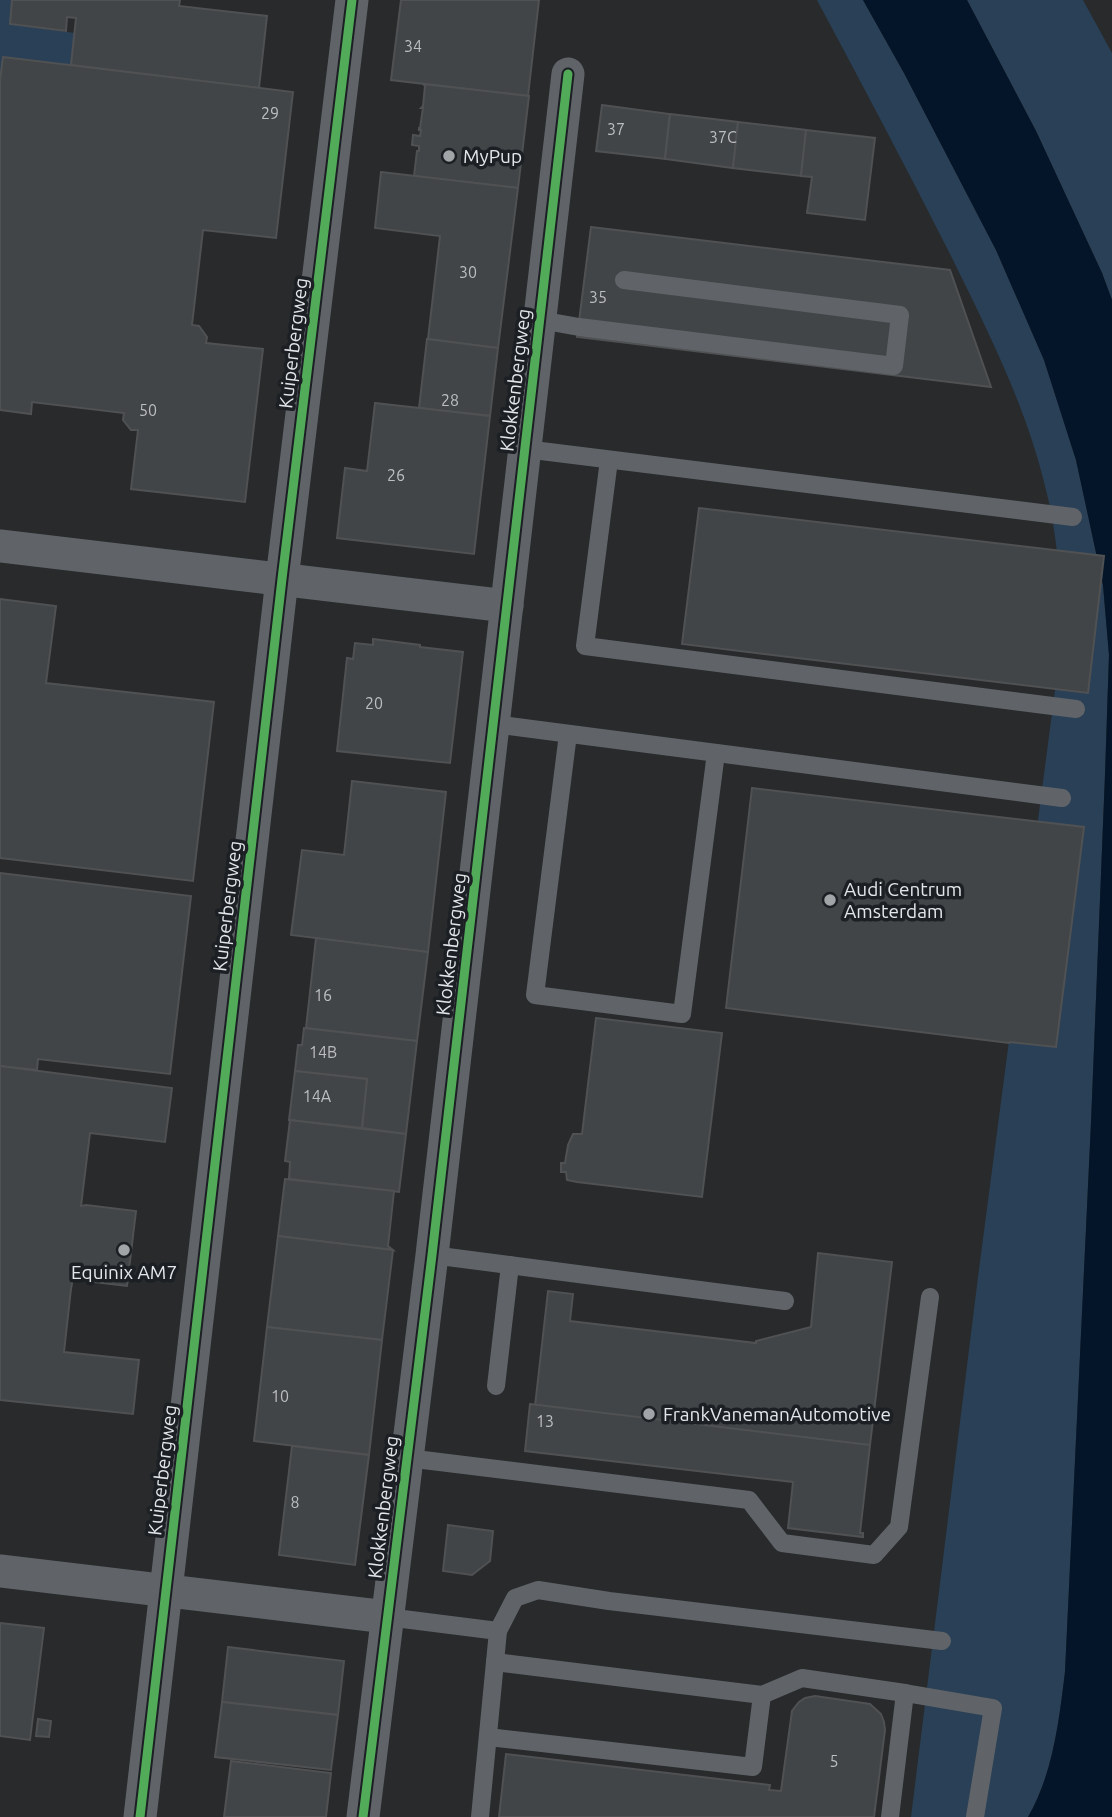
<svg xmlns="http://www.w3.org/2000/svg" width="1112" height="1817" font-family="Ubuntu,sans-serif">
<rect width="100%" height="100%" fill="#282a2c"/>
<g fill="#2a4056">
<polygon points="0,0 12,0 10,24 75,33 71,65 3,57 0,80"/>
<path d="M817 0H863L904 73 996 250 1044 360 1076 460 1103 585 1109 655 1105 775 1091 1123 1065 1672C1059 1721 1053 1774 1028 1817H911L978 1277 1062 637C1061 588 1058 537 1046 490 1027 408 987 329 950 254 907 169 862 84 817 0Z"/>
<polygon points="967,0 1083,0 1112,53 1112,300 1102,273 1036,131"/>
</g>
<path fill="#041529" d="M863 0H967L1036 131 1102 273 1112 300V1817H1028C1053 1774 1059 1721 1065 1672L1091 1123 1105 775 1109 655 1103 585 1076 460 1044 360 996 250 904 73Z"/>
<g fill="#424547" stroke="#4f5153" stroke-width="2">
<polygon points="12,0 180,0 179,6 267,16 259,88 71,65 76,18 67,17 66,31 10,24"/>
<polygon points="401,0 539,0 528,96 391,80"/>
<polygon points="3,57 293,92 276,238 203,230 192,325 199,326 207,337 206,343 263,349 245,502 131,489 138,430 131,430 123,420 124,413 32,402 31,414 0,410 0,80"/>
<polygon points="423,84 529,96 518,188 414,176 417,151 419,151 419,146 412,145 413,135 420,136 421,130 419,130 419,128 420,128 423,108 421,108 423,106 425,86"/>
<polygon points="602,105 670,114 665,159 596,151"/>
<polygon points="670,114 738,122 733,168 665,159"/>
<polygon points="738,122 806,130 801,176 733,168"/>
<polygon points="806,130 875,138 865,220 807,213 812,177 801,176"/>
<polygon points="381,172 518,188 498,348 428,339 440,236 375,228"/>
<polygon points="591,227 950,270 991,387 577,337"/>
<polygon points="427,339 498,348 490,416 419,408"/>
<polygon points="375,403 490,416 474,554 337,538 345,468 367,471"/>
<polygon points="699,508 1104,556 1088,693 682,644"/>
<polygon points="0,599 56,606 46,683 214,702 193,881 0,858"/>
<polygon points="373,639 420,645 420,647 463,652 450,763 337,751 347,658 353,659 355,643 373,645"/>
<polygon points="352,781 446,792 428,952 291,935 302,850 344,855"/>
<polygon points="752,788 1084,827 1056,1047 1010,1042 1009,1043 726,1008"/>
<polygon points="0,873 191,896 170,1074 38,1059 37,1070 0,1066"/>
<polygon points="316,938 428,952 417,1041 306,1028"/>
<polygon points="596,1018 722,1033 702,1197 577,1182 567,1180 566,1172 561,1172 561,1163 565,1163 568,1145 573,1134 582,1134"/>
<polygon points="304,1028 417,1041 406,1134 362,1128 367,1079 295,1071 298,1045 302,1045"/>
<polygon points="0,1066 172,1088 165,1142 90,1133 81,1206 86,1205 136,1211 127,1286 77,1280 73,1278 71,1289 64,1352 139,1360 133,1414 0,1400"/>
<polygon points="295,1071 367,1079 362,1128 289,1120"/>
<polygon points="290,1120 406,1134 399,1192 289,1179 290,1162 285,1161"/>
<polygon points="285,1179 394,1191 388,1246 393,1250 278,1236"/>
<polygon points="278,1236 393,1250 382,1340 267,1327"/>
<polygon points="818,1253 892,1262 870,1445 535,1406 548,1291 573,1294 570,1321 756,1343 756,1341 811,1327"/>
<polygon points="267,1327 382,1340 369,1455 254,1441"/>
<polygon points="530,1404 870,1445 860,1533 863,1533 863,1537 788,1528 793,1482 525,1451"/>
<polygon points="292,1446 369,1455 355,1565 279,1555"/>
<polygon points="448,1525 493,1531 490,1561 472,1575 443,1571"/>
<polygon points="0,1623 44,1628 30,1740 0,1736"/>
<polygon points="228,1647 344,1661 338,1715 222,1702"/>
<polygon points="815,1696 870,1704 881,1714 884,1722 885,1730 874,1817 499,1817 506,1754 770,1785 769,1790 781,1791 792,1711 799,1702 805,1698"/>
<polygon points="222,1702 338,1715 331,1770 215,1757"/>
<polygon points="38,1719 51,1721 49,1737 36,1736"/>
<polygon points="231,1761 331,1773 326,1817 224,1817"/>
</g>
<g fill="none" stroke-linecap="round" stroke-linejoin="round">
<g stroke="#606468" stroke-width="18">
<polyline points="540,320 579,327 894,366 900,315 624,280"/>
<polyline points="525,449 1073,517"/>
<polyline points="609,460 585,646 1076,709"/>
<polyline points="494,724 1062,798"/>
<polyline points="568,734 535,995 682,1014 716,753"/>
<polyline points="432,1255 785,1301"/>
<polyline points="496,1386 510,1265"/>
<polyline points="407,1458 749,1500 782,1543 874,1555 899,1527 930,1297"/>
<polyline points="387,1617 498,1631 515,1598 538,1590 609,1601 942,1641"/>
<polyline points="495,1662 762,1695 802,1678 905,1693 890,1817"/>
<polyline points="905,1693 993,1708 975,1817"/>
<polyline points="488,1737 753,1767 762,1695"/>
<polyline points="480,1817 498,1631"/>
</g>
<g stroke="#606468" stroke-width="33">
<polyline points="0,546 507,606"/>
<polyline points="0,1571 387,1617"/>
<polyline points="140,1817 282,579 352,0"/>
<polyline points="363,1817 432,1255 568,74"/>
</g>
<g stroke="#1c2024" stroke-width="13">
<g id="cycleway">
<polyline points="140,1817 282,579 352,0"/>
<polyline points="363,1817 432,1255 568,74"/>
</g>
</g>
<use href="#cycleway" stroke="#51ab58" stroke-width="9"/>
</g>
<g fill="#a2a5a8" stroke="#1c2024" stroke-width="2.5">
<circle cx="449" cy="156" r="7"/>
<circle cx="830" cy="900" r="7"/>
<circle cx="124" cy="1250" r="7"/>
<circle cx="649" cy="1414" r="7"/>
</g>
<g text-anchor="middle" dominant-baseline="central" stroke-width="7" stroke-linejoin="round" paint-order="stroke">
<g font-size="16" fill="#bcbec1">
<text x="413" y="46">34</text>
<text x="270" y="113">29</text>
<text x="616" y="129">37</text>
<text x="723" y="137">37C</text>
<text x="468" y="272">30</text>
<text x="598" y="297">35</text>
<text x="450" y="400">28</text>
<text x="148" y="410">50</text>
<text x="396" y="475">26</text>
<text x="374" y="703">20</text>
<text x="323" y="995">16</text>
<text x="323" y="1052">14B</text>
<text x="317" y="1096">14A</text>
<text x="280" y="1396">10</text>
<text x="545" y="1421">13</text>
<text x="295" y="1502">8</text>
<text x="834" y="1761">5</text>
</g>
<g font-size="19" fill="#e4e7ea" stroke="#1c2024" text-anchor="start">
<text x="463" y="156">MyPup</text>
<text x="844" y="889">Audi Centrum<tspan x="844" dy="22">Amsterdam</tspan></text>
<text x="124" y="1272" text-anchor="middle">Equinix AM7</text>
<text x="663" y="1414">FrankVanemanAutomotive</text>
</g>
<g font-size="19" fill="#e4e7ea" stroke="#1c2024">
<text transform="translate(293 343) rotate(-83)">Kuiperbergweg</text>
<text transform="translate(515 380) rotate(-83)">Klokkenbergweg</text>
<text transform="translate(227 906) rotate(-83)">Kuiperbergweg</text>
<text transform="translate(451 944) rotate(-83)">Klokkenbergweg</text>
<text transform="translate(162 1470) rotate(-83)">Kuiperbergweg</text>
<text transform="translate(383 1507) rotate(-83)">Klokkenbergweg</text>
</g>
</g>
</svg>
